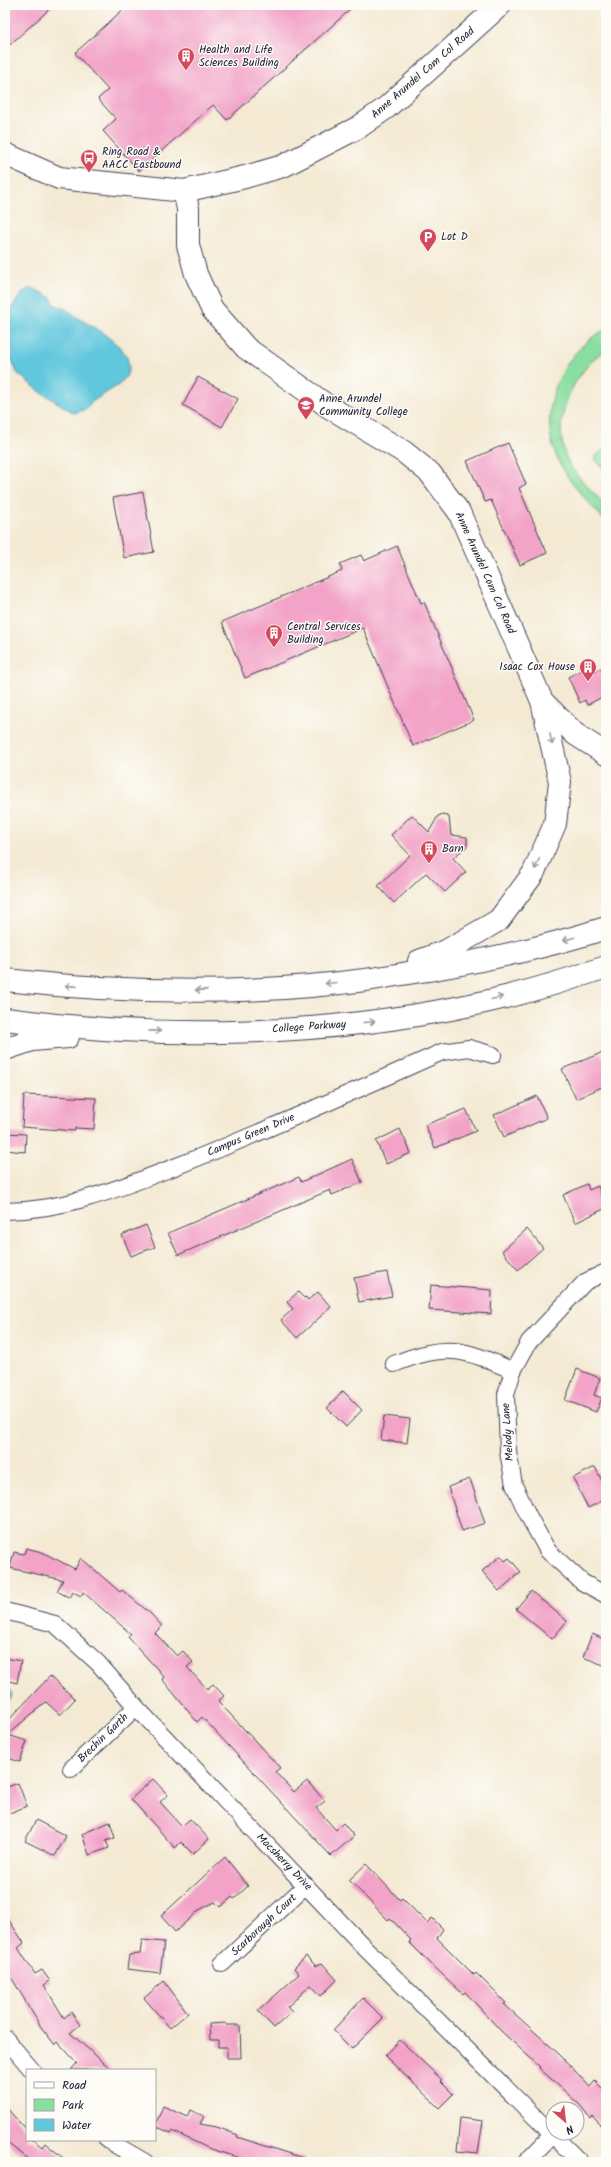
<svg xmlns="http://www.w3.org/2000/svg" width="611" height="2167" font-family="Kalam,sans-serif">
<rect width="100%" height="100%" fill="#fdfcf7"/>
<filter id="ink" filterUnits="userSpaceOnUse"><feTurbulence type="fractalNoise" baseFrequency=".025" numOctaves="2"/><feDisplacementMap in="SourceGraphic" scale="8" xChannelSelector="R" yChannelSelector="G"/><feConvolveMatrix kernelMatrix="1 2 1 2 8 2 1 2 1" color-interpolation-filters="sRGB"/></filter>
<filter id="wash" filterUnits="userSpaceOnUse"><feTurbulence type="fractalNoise" baseFrequency=".012" numOctaves="4" result="noise"/><feDisplacementMap in="SourceGraphic" scale="16" xChannelSelector="R" yChannelSelector="G"/><feGaussianBlur stdDeviation="0.9" result="paint"/><feColorMatrix in="noise" values="0 0 0 0 0 0 0 0 0 0 0 0 0 0 0 0 0 1.4 0 .05"/><feComposite in="paint" operator="in"/></filter>
<g filter="url(#wash)">
<rect width="100%" height="100%" fill="#f4ead4"/>
<g fill="#89dea0" stroke="#56806e">
<path d="M606 329V349C571 374 547 426 571 467 578 479 603 499 606 510 607 513 606 519 606 522 590 503 570 485 559 462 535 414 559 353 606 329Z"/>
<polygon points="606,447 606,472 594,458"/>
</g>
<g fill="#60c7dd" stroke="#41748c">
<polygon points="32,288 51,297 54,304 66,309 81,320 102,332 121,348 127,357 129,367 127,375 120,384 90,403 87,409 74,413 39,391 17,373 5,341 5,318 19,297 26,290"/>
<polygon points="5,1689 11,1690 12,1695 10,1699 5,1702"/>
</g>
<g id="blocks">
<g fill="#f2a3c7">
<polygon points="5,5 54,5 5,49"/>
<polygon points="128,5 355,5 227,120 213,105 139,171 103,131 116,119 98,99 108,90 75,53"/>
<polygon points="198,377 238,399 222,427 183,405"/>
<polygon points="508,443 526,484 519,488 547,553 520,565 491,500 485,502 467,461"/>
<polygon points="143,492 154,552 124,558 113,498"/>
<polygon points="397,546 421,603 424,602 474,720 413,746 363,628 245,678 222,622 342,571 340,564 361,555 364,561"/>
<polygon points="606,666 606,689 602,691 604,696 587,705 585,700 580,703 568,677 582,670 585,676"/>
<polygon points="443,814 449,817 451,835 467,837 467,846 453,858 466,872 445,892 426,873 394,903 378,886 410,855 391,835 412,815 429,832 438,816"/>
<polygon points="601,1053 606,1063 606,1085 576,1099 562,1069"/>
<polygon points="24,1095 96,1098 94,1129 75,1128 75,1131 22,1127"/>
<polygon points="537,1096 547,1118 504,1137 494,1115"/>
<polygon points="466,1109 476,1131 435,1148 425,1125"/>
<polygon points="400,1129 411,1153 386,1164 376,1141"/>
<polygon points="5,1133 26,1134 25,1152 5,1150"/>
<polygon points="352,1159 362,1182 332,1195 330,1190 178,1255 168,1233 299,1177 301,1182"/>
<polygon points="587,1184 589,1190 598,1186 606,1208 575,1223 563,1195"/>
<polygon points="146,1225 155,1247 131,1256 122,1235"/>
<polygon points="527,1229 543,1248 518,1270 502,1251"/>
<polygon points="387,1272 392,1296 359,1302 354,1278"/>
<polygon points="431,1285 492,1290 491,1314 429,1310"/>
<polygon points="298,1292 304,1298 306,1297 308,1300 318,1292 331,1307 297,1338 281,1320 293,1309 287,1302"/>
<polygon points="577,1369 600,1378 594,1395 602,1398 596,1412 565,1400"/>
<polygon points="343,1391 362,1410 346,1427 327,1408"/>
<polygon points="384,1416 410,1419 407,1443 381,1440"/>
<polygon points="595,1467 606,1489 606,1499 588,1508 573,1478"/>
<polygon points="470,1479 485,1523 462,1531 448,1487"/>
<polygon points="26,1548 42,1552 75,1569 81,1558 120,1592 122,1590 150,1613 162,1626 155,1633 177,1656 183,1651 193,1662 187,1667 207,1689 213,1684 224,1696 218,1701 280,1768 275,1772 294,1792 307,1781 325,1801 316,1808 336,1830 343,1823 354,1836 331,1856 202,1717 197,1722 162,1679 164,1677 158,1670 128,1637 131,1634 83,1592 81,1596 73,1592 70,1598 57,1591 63,1580 10,1568 14,1552 24,1554"/>
<polygon points="501,1556 505,1561 509,1558 521,1572 514,1576 515,1577 499,1591 482,1571"/>
<polygon points="531,1591 567,1621 552,1639 516,1609"/>
<polygon points="592,1634 606,1640 606,1666 583,1657"/>
<polygon points="5,1658 21,1661 17,1683 5,1680"/>
<polygon points="50,1676 75,1699 60,1715 46,1702 8,1734 5,1730 5,1724"/>
<polygon points="5,1734 27,1741 20,1762 5,1757"/>
<polygon points="153,1779 168,1795 160,1802 182,1826 190,1819 209,1839 193,1854 181,1842 175,1848 131,1799"/>
<polygon points="18,1783 27,1806 5,1815 5,1788"/>
<polygon points="36,1820 66,1836 55,1856 25,1841"/>
<polygon points="110,1822 115,1838 106,1841 109,1848 89,1855 82,1834"/>
<polygon points="225,1857 248,1886 234,1899 232,1897 220,1907 215,1902 199,1910 175,1932 161,1916"/>
<polygon points="366,1864 400,1900 402,1898 427,1923 432,1918 443,1929 437,1938 474,1975 476,1973 506,2003 504,2004 560,2055 590,2087 595,2081 606,2092 606,2130 592,2116 590,2118 580,2105 539,2068 540,2067 501,2031 465,1992 463,1994 426,1959 409,1942 411,1940 390,1918 388,1920 349,1880"/>
<polygon points="5,1914 24,1943 18,1948 35,1974 42,1970 50,1981 44,1985 64,2018 71,2012 80,2025 70,2033 112,2070 71,2070 77,2063 58,2042 55,2045 41,2027 5,1967"/>
<polygon points="142,1940 164,1942 160,1973 127,1969 129,1955 140,1954"/>
<polygon points="306,1956 316,1966 322,1963 337,1980 321,1996 311,1985 287,2007 292,2012 274,2028 258,2011 299,1974 294,1968"/>
<polygon points="164,1981 188,2013 170,2028 144,1998"/>
<polygon points="363,1998 383,2018 352,2049 333,2030"/>
<polygon points="226,2023 226,2025 240,2025 241,2058 227,2058 227,2047 218,2047 218,2040 210,2040 209,2024"/>
<polygon points="400,2040 442,2080 440,2081 453,2094 439,2108 385,2056"/>
<polygon points="5,2106 27,2131 27,2140 33,2140 42,2147 45,2143 68,2162 33,2162 11,2146 5,2139"/>
<polygon points="163,2106 187,2117 190,2110 204,2116 200,2124 217,2127 238,2135 237,2137 306,2159 305,2162 253,2162 208,2148 172,2131 171,2133 155,2126"/>
<polygon points="460,2118 483,2121 478,2153 457,2151"/>
</g>
</g>
</g>
<g filter="url(#ink)">
<use href="#blocks" fill-opacity="0" stroke="#424052" stroke-width="1"/>
<g fill="none" stroke-linecap="round" stroke-linejoin="round">
<g stroke="#424052" stroke-width="18">
<g id="street">
<path d="M5 1211C67 1210 120 1188 177 1166 267 1131 354 1091 442 1052L469 1048 493 1055"/>
<polyline points="606,1272 585,1282 529,1342 513,1371 506,1394 508,1452 511,1468 514,1485 529,1517 548,1551 582,1582 606,1595"/>
<path d="M394 1364C446 1343 463 1348 513 1371"/>
<polyline points="5,1611 55,1624 98,1663 136,1707 365,1948 580,2162"/>
<polyline points="71,1769 136,1707"/>
<polyline points="222,1964 306,1885"/>
<polyline points="5,2038 32,2070"/>
<polyline points="107,2140 145,2162"/>
<polyline points="526,2162 552,2135"/>
</g>
</g>
<g stroke="#424052" stroke-width="24">
<g id="secondary">
<polyline points="5,154 59,178 184,191 245,177 283,166 359,127 386,108 500,5"/>
<polyline points="184,191 188,209 188,245 196,274 212,309 246,348 329,407 404,452 430,473 459,512 542,701 575,734 606,754"/>
<polyline points="419,961 446,951 499,920 533,874 555,824 560,782 542,701"/>
<path d="M5 980C124 993 246 996 365 980 388 977 411 972 434 969 492 959 550 946 606 928"/>
<path d="M5 1019C161 1040 325 1037 480 1003 522 994 565 981 606 967"/>
<polyline points="5,1049 32,1040 68,1037"/>
</g>
</g>
<use href="#street" stroke="#fff" stroke-width="16"/>
<use href="#secondary" stroke="#fff" stroke-width="22"/>
</g>
<defs><path id="oneway-shaft" d="M-6 0H5M1.5-3L5.5 0L1.5 3" fill="none" stroke-width="1.6" stroke-linecap="round" stroke-linejoin="round"/></defs>
<g stroke="#9c9ca7">
<use href="#oneway-shaft" transform="translate(551 739) rotate(78)"/>
<use href="#oneway-shaft" transform="translate(537 864) rotate(114)"/>
<use href="#oneway-shaft" transform="translate(569 939) rotate(164)"/>
<use href="#oneway-shaft" transform="translate(331 983) rotate(175)"/>
<use href="#oneway-shaft" transform="translate(71 986) rotate(-176)"/>
<use href="#oneway-shaft" transform="translate(201 990) rotate(179)"/>
<use href="#oneway-shaft" transform="translate(497 998) rotate(-15)"/>
<use href="#oneway-shaft" transform="translate(369 1022) rotate(-6)"/>
<use href="#oneway-shaft" transform="translate(155 1031) rotate(1)"/>
</g>
</g>
<defs>
<g id="building-pin" transform="scale(0.9)"><path d="M0 17L-7.5 6A9.5 9.5 0 1 1 7.5 6Z" fill="#d1495b" stroke="#fdfcf7"/><path d="M-4-6H4V6H1V3H-1V6H-4ZM-2.5-4.3h1.7v1.8h-1.7ZM.8-4.3h1.7v1.8H.8ZM-2.5-1h1.7V.8h-1.7ZM.8-1h1.7V.8H.8Z" fill="#fff"/></g>
<g id="bus-pin" transform="scale(0.9)"><path d="M0 17L-7.5 6A9.5 9.5 0 1 1 7.5 6Z" fill="#d1495b" stroke="#fdfcf7"/><path d="M-5-6H5V4H4V6H2V4H-2V6H-4V4H-5ZM-3.5-4V0h7V-4ZM-3.5 1.2v1.5H-2V1.2ZM2 1.2v1.5H3.5V1.2Z" fill="#fff"/></g>
<g id="parking-pin" transform="scale(0.9)"><path d="M0 17L-7.5 6A9.5 9.5 0 1 1 7.5 6Z" fill="#d1495b" stroke="#fdfcf7"/><path d="M-3.5-5.5H1a3.5 3.5 0 0 1 0 7H-1V5.5H-3.5ZM-1-3.4V-.6H.8a1.4 1.4 0 0 0 0-2.8Z" fill="#fff"/></g>
<g id="university-pin" transform="scale(0.9)"><path d="M0 17L-7.5 6A9.5 9.5 0 1 1 7.5 6Z" fill="#d1495b" stroke="#fdfcf7"/><path d="M0-5L7-2L0 1L-7-2ZM-4 1L0 2.5L4 1V4Q0 6-4 4Z" fill="#fff"/></g>
</defs>
<g fill-rule="evenodd">
<use href="#building-pin" x="186" y="56"/>
<use href="#bus-pin" x="89" y="158"/>
<use href="#parking-pin" x="428" y="237"/>
<use href="#university-pin" x="306" y="405"/>
<use href="#building-pin" x="274" y="633"/>
<use href="#building-pin" x="588" y="667"/>
<use href="#building-pin" x="429" y="849"/>
</g>
<g text-anchor="middle" dominant-baseline="central" stroke-width="3" stroke-linejoin="round" paint-order="stroke">
<g font-size="11" fill="#22223b" stroke="#fdfcf7" text-anchor="start">
<text x="199" y="50">Health and Life<tspan x="199" dy="13">Sciences Building</tspan></text>
<text x="102" y="152">Ring Road &amp;<tspan x="102" dy="13">AACC Eastbound</tspan></text>
<text x="441" y="237">Lot D</text>
<text x="319" y="399">Anne Arundel<tspan x="319" dy="13">Community College</tspan></text>
<text x="287" y="627">Central Services<tspan x="287" dy="13">Building</tspan></text>
<text x="575" y="667" text-anchor="end">Isaac Cox House</text>
<text x="442" y="849">Barn</text>
</g>
<g font-size="11" fill="#22223b" stroke="#fdfcf7">
<text transform="translate(423 73) rotate(-41)">Anne Arundel Com Col Road</text>
<text transform="translate(485 573) rotate(66)">Anne Arundel Com Col Road</text>
<text transform="translate(309 1027) rotate(-4)">College Parkway</text>
<text transform="translate(251 1135) rotate(-23)">Campus Green Drive</text>
<text transform="translate(508 1432) rotate(-94)">Melody Lane</text>
<text transform="translate(103 1738) rotate(-44)">Brechin Garth</text>
<text transform="translate(284 1862) rotate(46)">Macsherry Drive</text>
<text transform="translate(264 1925) rotate(-43)">Scarborough Court</text>
</g>
</g>
<rect width="611" height="2167" fill="none" stroke="#fdfcf7" stroke-width="20"/>
<rect x="26" y="2069" width="130" height="72" fill="#fdfcf7" stroke="#a5a5ac"/>
<rect x="34" y="2082" width="20" height="6" fill="#ffffff" stroke="#a5a5ac"/>
<text x="62" y="2089" font-size="12" fill="#22223b">Road</text>
<rect x="34" y="2099" width="20" height="12" fill="#89dea0" stroke="#a5a5ac"/>
<text x="62" y="2109" font-size="12" fill="#22223b">Park</text>
<rect x="34" y="2119" width="20" height="12" fill="#60c7dd" stroke="#a5a5ac"/>
<text x="62" y="2129" font-size="12" fill="#22223b">Water</text>
<g transform="translate(565 2121) rotate(152)"><circle r="19" fill="#fdfcf7" stroke="#a5a5ac"/>
<path d="M0-3L7 15L0 10L-7 15Z" fill="#d1495b"/>
<text y="-6" font-size="11" font-weight="bold" text-anchor="middle" fill="#22223b">N</text>
</g>
</svg>
